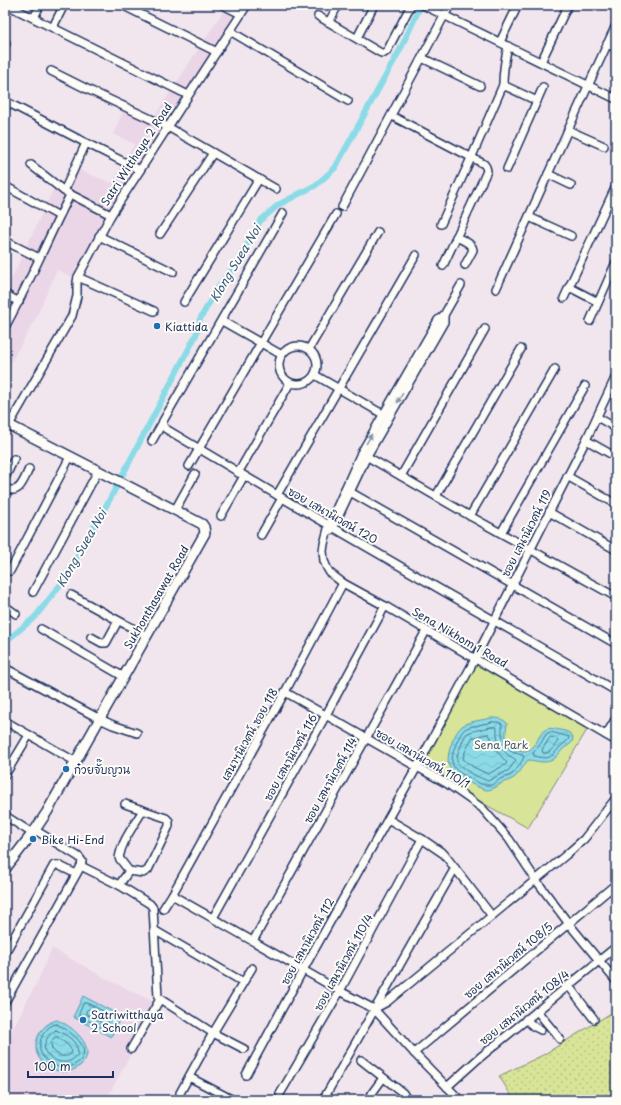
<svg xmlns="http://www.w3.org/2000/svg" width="621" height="1105" font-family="'Playpen Sans','Playpen Sans Thai',sans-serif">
<defs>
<pattern id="grass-dots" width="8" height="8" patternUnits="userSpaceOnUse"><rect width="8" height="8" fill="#d8e497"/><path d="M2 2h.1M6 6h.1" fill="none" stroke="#b9c485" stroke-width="1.8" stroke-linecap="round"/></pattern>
<pattern id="water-waves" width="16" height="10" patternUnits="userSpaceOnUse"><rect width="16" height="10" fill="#8bdbe7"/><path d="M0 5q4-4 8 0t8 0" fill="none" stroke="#77bcc9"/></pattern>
</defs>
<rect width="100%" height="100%" fill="#f2e6ee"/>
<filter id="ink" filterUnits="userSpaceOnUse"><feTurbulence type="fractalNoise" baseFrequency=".025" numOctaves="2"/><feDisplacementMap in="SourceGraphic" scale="8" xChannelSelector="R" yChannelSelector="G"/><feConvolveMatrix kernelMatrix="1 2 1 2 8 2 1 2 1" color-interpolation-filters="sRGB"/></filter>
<g filter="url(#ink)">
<g fill="#ebd6e8">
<polygon points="227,5 242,5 130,179 74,278 57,270 36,318 5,373 5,319 14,304 5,298 5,292 57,181 69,188 79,170 112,183 134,144 113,134 123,111 150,123"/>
<polygon points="52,948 105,978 158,1004 106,1100 5,1100 5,1043 38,980"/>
</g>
<polygon fill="url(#grass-dots)" stroke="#7a8a7a" points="616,1010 616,1100 514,1100 499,1076 543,1055"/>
<polygon fill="#d8e497" stroke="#7a8a7a" points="475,659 590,725 528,828 417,767"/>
<g fill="url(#water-waves)" stroke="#5e96b0">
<path d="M491 718C497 718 502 718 507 723 507 727 505 732 506 736 509 748 525 757 534 746 538 741 539 734 545 730 550 727 555 729 560 730 566 731 570 732 573 737L572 742C570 745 567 746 564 748 557 755 555 762 544 762 538 762 533 760 528 760 523 766 520 773 515 777 511 780 507 781 504 782 498 785 494 790 487 790 479 789 451 774 449 766 445 756 455 729 464 725 470 721 484 720 491 718Z"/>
<polygon points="83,996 121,1016 111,1037 73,1017"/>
<path d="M57 1020C76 1027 103 1054 75 1069 63 1076 44 1068 38 1056 31 1042 42 1023 57 1020Z"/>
</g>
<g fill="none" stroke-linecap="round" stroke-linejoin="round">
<g stroke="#487495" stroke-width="1">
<path d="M492 722H498L502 724V735L506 744 512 752 523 755 524 757C521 763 517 770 512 774 508 777 504 777 500 779 496 782 493 786 487 785 481 785 475 781 470 778 465 776 455 771 453 765 449 758 459 733 465 729 469 726 486 724 492 722Z"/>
<path d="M492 727H496L497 728C496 739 500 748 508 755 511 757 514 758 516 760L509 770 488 781C482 779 458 768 457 761 456 757 459 750 461 746 462 742 464 736 468 733 471 731 487 728 492 727Z"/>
<path d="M551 732 566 736 569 737 568 740C566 742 563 744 561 746 550 758 550 760 534 756L533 753 541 743 545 736 548 733Z"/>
<polygon points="489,734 490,736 496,750 507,763 505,765 488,774 473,767 463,759 465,752 472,738"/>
<path d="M551 737 557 739 558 741C553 747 552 753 543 753L542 750 549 739Z"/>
<polygon points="84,1003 87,1003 115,1017 115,1019 110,1030 107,1030 79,1016 79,1014"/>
<polygon points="89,1009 108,1019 109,1021 108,1023 105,1024 86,1014 86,1012 87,1010"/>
<path d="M57 1024C68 1030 93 1046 80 1061 76 1064 71 1067 66 1068 57 1069 42 1060 40 1050 38 1039 46 1025 57 1024Z"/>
<path d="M56 1030C67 1035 78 1041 78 1054 70 1066 55 1064 46 1053 41 1045 49 1033 56 1030Z"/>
<path d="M55 1037H57L68 1045 72 1051 71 1054C63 1059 57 1055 52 1049L51 1043Z"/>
</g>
<polyline stroke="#8bdbe7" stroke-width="6" points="5,642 35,617 64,580 111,497 196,335 200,319 217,289 239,260 260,221 278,205 316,185 335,168 401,48 421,5"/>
<g stroke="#1b2f5e" stroke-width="10">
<g id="minor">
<polyline points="7,5 188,95"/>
<polyline points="122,5 217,52"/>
<polyline points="223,5 241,14"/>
<polyline points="423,5 616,99"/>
<polyline points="318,16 381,53 384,53 387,51 411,5"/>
<polyline points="34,18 40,5"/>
<polyline points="329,22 338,5"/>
<polyline points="53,27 64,5"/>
<polyline points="230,31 348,101"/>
<polyline points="357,38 373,7"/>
<polyline points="500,42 518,5"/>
<polyline points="607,44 616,48"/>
<polyline points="5,46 6,43"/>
<polyline points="422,58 480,86"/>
<polyline points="541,62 568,5"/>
<polyline points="51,71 89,90 168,127 276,189"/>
<polyline points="503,85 537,101"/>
<polyline points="5,101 86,143 140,170"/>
<polyline points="392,116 484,164 486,167 487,171 443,266"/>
<polyline points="568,130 604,146"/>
<path d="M473 154 503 85C503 72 505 59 508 46"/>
<polyline points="31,165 64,191 111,215"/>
<polyline points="507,169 543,87"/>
<polyline points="548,174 571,185"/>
<polyline points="5,186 59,216"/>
<polyline points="64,191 86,143"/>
<polyline points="342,207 450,5"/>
<polyline points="283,213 163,421 163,426 166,429 277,495 616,691"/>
<polyline points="529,217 571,236"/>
<polyline points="441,224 471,158"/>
<polyline points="160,234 213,153"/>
<polyline points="99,236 173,272"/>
<path d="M456 237C462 240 472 243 473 250L465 265"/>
<polyline points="5,241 39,258"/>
<polyline points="78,277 154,311"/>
<polyline points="461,285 444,315 438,320 361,453 329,525 324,544 323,551 324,561 327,568 330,573 343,583 385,606 616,741"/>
<polyline points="569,287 598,302"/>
<polyline points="496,289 568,130 616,25"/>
<polyline points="5,294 19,302"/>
<polyline points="564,298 616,186"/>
<polyline points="184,302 259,179"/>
<polyline points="222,321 282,355"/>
<polyline points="590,321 616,262"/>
<path d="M5 327C29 284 48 238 70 195"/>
<circle cx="298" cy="365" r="19"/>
<polyline points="309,349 378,232"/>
<polyline points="315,375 386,416"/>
<polyline points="597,417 616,428"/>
<polyline points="9,425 72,316 77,296 77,282 78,277 111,215 247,5"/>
<polyline points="586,440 616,457"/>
<polyline points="152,441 163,422"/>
<polyline points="361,453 470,516 616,597"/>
<polyline points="189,466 336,214"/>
<polyline points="238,473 290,383"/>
<polyline points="401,476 485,329"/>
<polyline points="567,476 616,504"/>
<polyline points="5,478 14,459"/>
<path d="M5 488C20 496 24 479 29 469"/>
<polyline points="345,489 616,644"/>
<polyline points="277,495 416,255"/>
<polyline points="436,496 521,349"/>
<polyline points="175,510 195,474"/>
<polyline points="549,512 616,550"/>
<polyline points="221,516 244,476"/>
<polyline points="470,516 555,369"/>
<polyline points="330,531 333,528 367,456 444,322 444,315"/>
<polyline points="501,533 585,386"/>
<polyline points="261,535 282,498"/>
<polyline points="10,571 70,457"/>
<polyline points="33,592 98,471"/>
<polyline points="71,595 147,636"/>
<polyline points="5,606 16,614"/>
<polyline points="41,629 124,677"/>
<polyline points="91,637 102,643 106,643 118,621"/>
<polyline points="5,668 100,719 113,725 137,733"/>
<polyline points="285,692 417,767 446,783 482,808 509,839 536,880 569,924 616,981"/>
<polyline points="5,721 76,762"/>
<polyline points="606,735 616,718"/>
<polyline points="5,775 29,735"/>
<polyline points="7,817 32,833"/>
<polyline points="388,819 422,839 444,854 492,916"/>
<polyline points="81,866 119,885 150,904 153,908 158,997 160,999 213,1033 244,1049"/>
<path d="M129 871 119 858C122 840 134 826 143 810"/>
<polyline points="119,885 129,871 143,873 148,870 169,826 169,821 166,818 125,804"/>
<polyline points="172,895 340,991 374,1009 414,1053 460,1100"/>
<polyline points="163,909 172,895 285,692 343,583"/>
<polyline points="213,918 326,715 385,606"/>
<polyline points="154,930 243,982"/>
<polyline points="253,941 426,631"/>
<polyline points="5,953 54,865 58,865 76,874"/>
<polyline points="568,985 594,1019"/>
<polyline points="5,1002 81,866 82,861 79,857 35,830"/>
<polyline points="374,1009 387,1002 566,855 584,839 616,798"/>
<polyline points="537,1011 560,1039"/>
<polyline points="526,1019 533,1026 541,1030"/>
<polyline points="131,1049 160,999"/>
<polyline points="414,1053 616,884"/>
<polyline points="361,1060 403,1093 406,1098 406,1100"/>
<polyline points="246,1075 303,970 417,767 475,659 586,440 616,376"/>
<polyline points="189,1077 233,1100"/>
<polyline points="447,1087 478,1059 616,947"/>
<polyline points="180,1093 213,1033 252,968"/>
<polyline points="280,1094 340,991 422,839"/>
<polyline points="323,1100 455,868"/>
<polyline points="367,1100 383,1078"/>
</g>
</g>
<g stroke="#1b2f5e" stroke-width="12">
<polyline id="major" points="5,423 202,524 204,527 205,533 47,812 35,830 5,869"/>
</g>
<use href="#minor" stroke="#fdfcf7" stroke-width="7"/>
<use href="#major" stroke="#fdfcf7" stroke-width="9"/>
</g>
<defs><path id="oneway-solid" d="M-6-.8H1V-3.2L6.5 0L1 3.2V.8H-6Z"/></defs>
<g fill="#8c96aa">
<use href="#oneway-solid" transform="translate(400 398) rotate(120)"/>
<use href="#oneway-solid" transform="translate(369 439) rotate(-60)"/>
</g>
</g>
<g fill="#1f6fb2" stroke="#fdfcf7" stroke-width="1.5">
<circle cx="157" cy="326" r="4"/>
<circle cx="66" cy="769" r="4"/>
<circle cx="33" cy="839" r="4"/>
<circle cx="83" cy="1020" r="4"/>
</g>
<g text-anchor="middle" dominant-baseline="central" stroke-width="4" stroke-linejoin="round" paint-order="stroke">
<g font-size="11" fill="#1b2f5e" stroke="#fdfcf7">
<text transform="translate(136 154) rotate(-57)">Satri Witthaya 2 Road</text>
<text transform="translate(333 515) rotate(30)">ซอย เสนานิเวศน์ 120</text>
<text transform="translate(526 533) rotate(-63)">ซอย เสนานิเวศน์ 119</text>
<text transform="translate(156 597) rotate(-60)">Sukhonthasawat Road</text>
<text transform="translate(460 637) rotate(30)">Sena Nikhom 1 Road</text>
<text transform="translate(249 734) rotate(-61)">เสนาฯนิเวศน์ ซอย 118</text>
<text transform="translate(290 757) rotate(-61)">ซอย เสนานิเวศน์ 116</text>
<text transform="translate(423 758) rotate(30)">ซอย เสนานิเวศน์ 110/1</text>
<text transform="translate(330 780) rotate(-61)">ซอย เสนานิเวศน์ 114</text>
<text transform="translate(307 941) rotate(-61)">ซอย เสนานิเวศน์ 112</text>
<text transform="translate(508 960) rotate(-40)">ซอย เสนานิเวศน์ 108/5</text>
<text transform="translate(343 962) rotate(-61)">ซอย เสนานิเวศน์ 110/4</text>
<text transform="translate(524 1007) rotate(-39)">ซอย เสนานิเวศน์ 108/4</text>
</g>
<g font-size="11" fill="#1b2f5e" stroke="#fdfcf7" text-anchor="start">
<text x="165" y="326">Kiattida</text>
<text x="74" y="769">ก๋วยจั๊บญวน</text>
<text x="41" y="839">Bike Hi-End</text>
<text x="91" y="1014">Satriwitthaya<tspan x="91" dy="13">2 School</tspan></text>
</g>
<g font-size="11" fill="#4a5c6c" stroke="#fdfcf7">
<text x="501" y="744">Sena Park</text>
</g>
<g font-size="12" font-style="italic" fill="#375a80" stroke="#fdfcf7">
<text transform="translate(235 263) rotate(-59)">Klong Suea Noi</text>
<text transform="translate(81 548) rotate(-60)">Klong Suea Noi</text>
</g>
</g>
<rect width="621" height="1105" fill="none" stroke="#fdfcf7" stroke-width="20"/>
<rect x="10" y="10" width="601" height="1085" fill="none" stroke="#1b2f5e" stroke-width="1.5" filter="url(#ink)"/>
<path d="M28 1071v6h85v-6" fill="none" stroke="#1b2f5e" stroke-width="2"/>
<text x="34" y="1071" font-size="12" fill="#1b2f5e" stroke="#fdfcf7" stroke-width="3" paint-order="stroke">100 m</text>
</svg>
